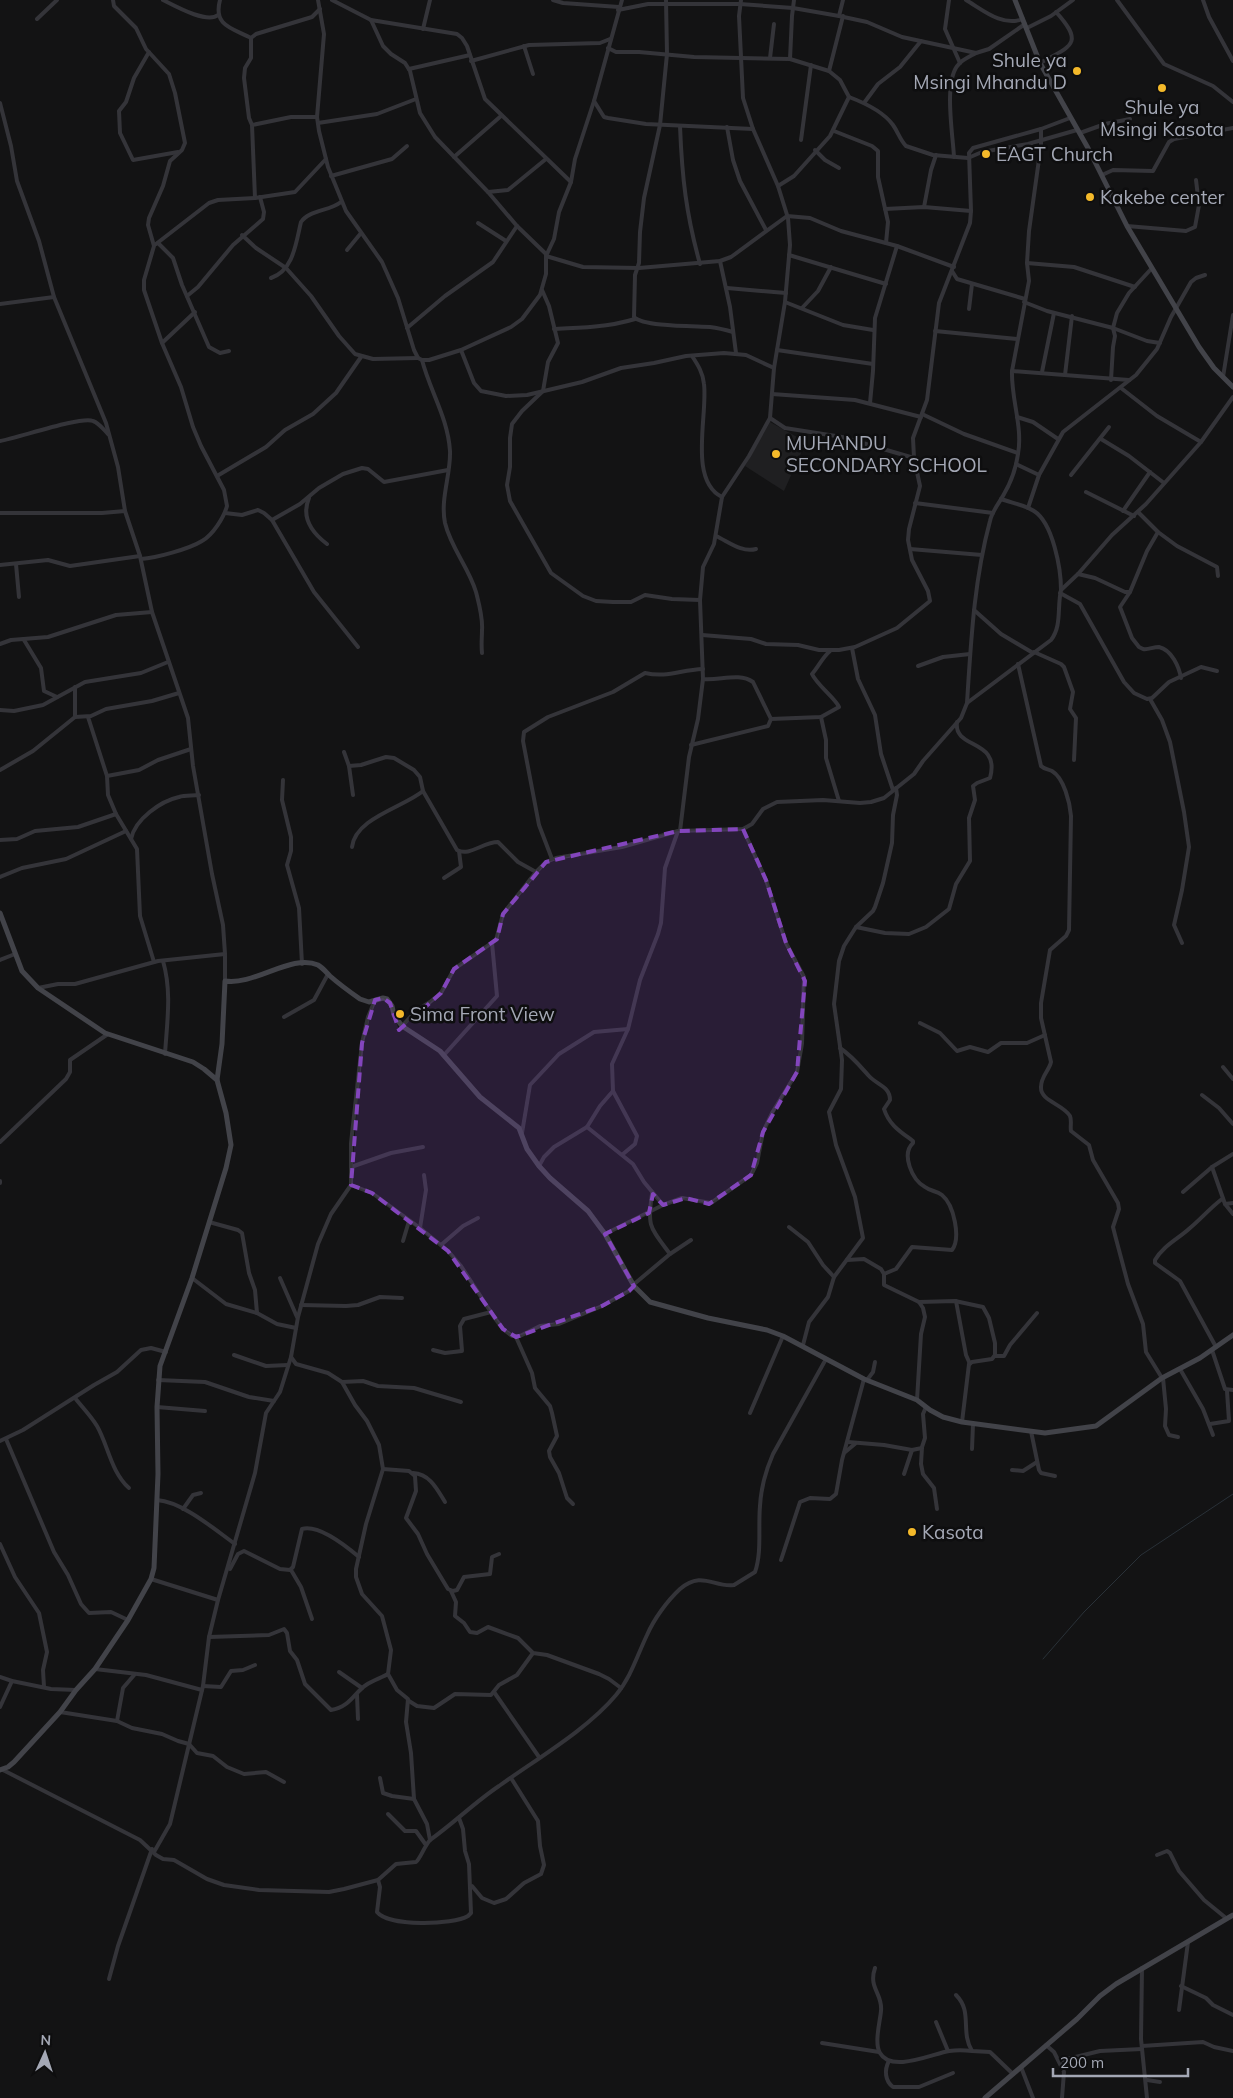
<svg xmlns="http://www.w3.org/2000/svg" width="1233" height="2098" font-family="Mulish,sans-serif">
<rect width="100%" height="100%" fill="#131314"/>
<polygon fill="#1f1f21" points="770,422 806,442 784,491 745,466"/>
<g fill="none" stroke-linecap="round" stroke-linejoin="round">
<polyline stroke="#293138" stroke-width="1" points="1043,1659 1084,1612 1141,1555 1233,1494"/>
<g stroke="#343439" stroke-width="4">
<path d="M113 0 114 6 136 28 146 49 169 74 175 93 185 143 182 150 170 161 163 186 149 218 148 225 154 246 144 280V290L162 343 181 387 193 427 201 446 224 490 227 506C224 517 213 535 202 541 189 549 156 558 141 559"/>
<path d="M163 0C175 6 207 24 218 15"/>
<path d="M220 0C213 26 232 28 251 38"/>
<polyline points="318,0 324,34 317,117 319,131 328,167 346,211 382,262 398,298 414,350 418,358 422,360 429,360 461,350 511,327 522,319 540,295 546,274 546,256 554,239 559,212 571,182 575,159 594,101 622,0"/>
<polyline points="332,0 371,20 383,46 391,54 405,63 410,71 420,113 435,137 488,192 517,226 546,254"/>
<polyline points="553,0 563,3 619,7"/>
<path d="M666 0 667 54 660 125 644 198 640 232 639 263 635 275 634 317C644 327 695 326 710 327 718 328 726 330 733 332"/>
<polyline points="949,0 945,29 960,63"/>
<path d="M966 0C983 10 1002 27 1023 19"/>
<polyline points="1117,0 1164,64 1213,86 1233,102"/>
<polyline points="1203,0 1209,17 1233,61"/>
<polyline points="618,10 648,4 740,4 793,8 839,16 867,22 902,37 976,53 989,49 1025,24"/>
<polyline points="839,16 843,0"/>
<polyline points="37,19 57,0"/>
<polyline points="371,20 457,34 462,38 467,46 485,99 571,182"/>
<polyline points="1027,28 1051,16 1073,0"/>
<polyline points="423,29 430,0"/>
<polyline points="524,46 533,74"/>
<polyline points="608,48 616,52 639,52 694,57 790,59 829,71 840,80 849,97 830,136 794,176 778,186"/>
<polyline points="149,52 134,78 126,102 119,111 120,133 133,160 178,152"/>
<polyline points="770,58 774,24"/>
<polyline points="790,59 792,16 794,0"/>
<polyline points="471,61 529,45 600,43 610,39"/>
<path d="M1040 63C1071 46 1085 44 1056 12"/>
<polyline points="409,69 470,55"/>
<polyline points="829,71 843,16"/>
<path d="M849 97C865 103 883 111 893 125 898 132 900 140 906 146L933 155 968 158 982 152 1028 144 1077 130"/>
<polyline points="594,101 604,117 608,118 646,124 753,129"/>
<polyline points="0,103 11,146 17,181 39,241 54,297 106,423 118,467 125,511 140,556 152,612 188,718 193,766 212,874 223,925 225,954 225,981"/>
<polyline points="864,103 878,84 900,67 921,41"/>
<polyline points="317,117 291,117 252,125 255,198 295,192 326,159"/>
<polyline points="318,123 377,114 416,99"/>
<polyline points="252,125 249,118 244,78 245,68 251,58 251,38 256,34 312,17 320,9"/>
<path d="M680 126C682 177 686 214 700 264"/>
<polyline points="727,127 733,160 740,181 766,230"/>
<polyline points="834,131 872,146 878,151 878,177 888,222 886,243"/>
<polyline points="1080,133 1105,124 1130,119"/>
<polyline points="801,140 811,65"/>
<polyline points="815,150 825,160 839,168"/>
<polyline points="454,157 501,116"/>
<path d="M954 157C953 135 943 79 959 64 963 59 971 56 976 53"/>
<polyline points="1102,175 1113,170 1153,171 1169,142 1174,139 1233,128"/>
<polyline points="331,176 392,159 407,146"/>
<polyline points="488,192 508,190 546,159"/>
<polyline points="924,207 931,170 936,155"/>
<polyline points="885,209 924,207 971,211"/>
<polyline points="478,223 506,241"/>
<polyline points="1127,226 1186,231 1195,227 1199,205 1196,180"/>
<polyline points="242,235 256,248 286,268 311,296 339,336 355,354 373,359 418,358"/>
<polyline points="158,243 173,258 182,285 209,347 220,353 229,351"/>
<polyline points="156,244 209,203 218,200 255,198"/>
<polyline points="347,250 361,233"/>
<polyline points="789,255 886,284"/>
<polyline points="546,256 583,267 639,268 720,261 731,257 787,216 810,218 841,231 897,246 954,267"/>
<polyline points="720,261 730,307 736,353"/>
<polyline points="1027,263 1074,267 1135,287"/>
<polyline points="952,271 957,279 1025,299"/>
<path d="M271 278C294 270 296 242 301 222 309 210 330 211 341 202"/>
<polyline points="727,288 786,293"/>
<polyline points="542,290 549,306 558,343 548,362 543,391 522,411 512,424 510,438 510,467 507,485 510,501 551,573 583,596 596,601 613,602 631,602 645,595 672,599 700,600"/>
<polyline points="187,296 198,287 233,245 263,219 264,212 260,197"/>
<polyline points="785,302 843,325 873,330"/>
<polyline points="1024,302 1047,311 1113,328 1147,341 1160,343"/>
<polyline points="0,304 54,297"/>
<polyline points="802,308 818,291 831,267"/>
<polyline points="969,309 972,284"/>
<polyline points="407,328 445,296 493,262 517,226"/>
<path d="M554 329C581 328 609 327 635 319"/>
<polyline points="935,331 1017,339"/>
<polyline points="162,343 195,312"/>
<polyline points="461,350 474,383 481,391 506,396 527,395 582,382 621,368 654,363 686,356 724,353 746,355 774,368"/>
<polyline points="777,350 873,364"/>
<path d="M692 356C698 365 703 373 704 384 708 415 688 480 722 497"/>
<path d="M422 360C430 391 448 418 450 451 451 474 440 499 445 523 451 548 469 568 476 592 479 604 483 618 482 630 482 638 481 644 482 653"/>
<polyline points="1012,371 1129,380"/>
<polyline points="1042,372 1054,313"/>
<polyline points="1065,375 1072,316"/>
<polyline points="1223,377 1233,315"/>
<polyline points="1111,380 1113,347 1115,336 1113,328 1117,313 1129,293 1152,268"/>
<polyline points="1121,388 1157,416 1201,442"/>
<polyline points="772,394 855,400 921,417"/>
<polyline points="870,403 873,371 875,318 897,246"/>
<polyline points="922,414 964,434 1018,453"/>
<polyline points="1017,417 1033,422 1058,439"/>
<polyline points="770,418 785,428 842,437 914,458"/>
<polyline points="1101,439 1129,456 1164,483"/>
<path d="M0 441C18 438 81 416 93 421 99 423 104 430 108 434"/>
<polyline points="1016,464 1039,475"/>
<polyline points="1071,475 1109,427"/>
<polyline points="217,476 266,447 285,430 313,414 336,393 361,357"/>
<polyline points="1086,492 1134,516"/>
<path d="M309 498C301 517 311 532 327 544"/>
<path d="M1001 499C1012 503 1025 505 1034 511 1053 523 1061 569 1061 590"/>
<polyline points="915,503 993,513"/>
<polyline points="1028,508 1039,475 1063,432 1136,375 1157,349 1171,317 1191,282 1196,278 1205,275"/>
<polyline points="1123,511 1150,472"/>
<polyline points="1138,512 1158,532 1177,546 1217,567 1218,576"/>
<polyline points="0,513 102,513 125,511"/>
<polyline points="225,513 242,515 258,510 264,513 272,520 314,592 358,647"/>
<polyline points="272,520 300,504 319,488 343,474 362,468 368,469 384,482 448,470"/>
<path d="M716 536C729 542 742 553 756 549"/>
<polyline points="910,549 982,555"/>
<polyline points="16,564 19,597"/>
<polyline points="0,565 48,560 70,566 140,556"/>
<polyline points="1078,574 1095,578 1125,592 1130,592 1147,551 1158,532"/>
<path d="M1130 592 1120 607 1132 638 1139 647 1143 649C1148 650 1153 647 1159 647 1172 650 1179 667 1181 678"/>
<polyline points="1060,593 1080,604 1124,682 1134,693 1147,699 1152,698 1169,682 1201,667 1217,671"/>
<polyline points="974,610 1001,634 1033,653"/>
<polyline points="702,635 751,639 766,644 798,645 819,650 839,650 855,647 897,628 930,601 928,591 912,560 908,540 909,529 920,486 914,458 913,438 927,400 939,303 970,223 971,211 969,153 973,148 1041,129 1070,118"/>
<polyline points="24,640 41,668 44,691 57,697"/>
<polyline points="0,644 11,640 48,637 116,615 152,612"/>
<polyline points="852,648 858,679 875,715 881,754 893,790"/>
<polyline points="1034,652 1061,664 1064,667 1073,692 1070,709 1076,718 1074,760"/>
<path d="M1018 664 1041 766C1044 769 1048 769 1052 771 1064 778 1070 803 1071 816L1069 930 1066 936 1050 950 1041 1003V1018L1051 1062C1049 1071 1041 1076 1041 1087 1040 1101 1063 1104 1070 1116 1072 1121 1070 1126 1071 1131L1089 1145 1093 1160 1118 1203 1119 1209 1113 1227 1115 1235 1128 1284 1143 1324 1146 1352 1162 1378"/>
<polyline points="918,666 943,657 970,654"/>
<path d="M703 679C719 681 739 672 753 682L771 719 821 717 839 707C836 699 817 685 812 674 819 666 822 658 830 651"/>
<polyline points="1150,699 1162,720 1170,742 1184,812 1189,847 1182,890 1174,925 1182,943"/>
<path d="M967 703C971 641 974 580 990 521 992 511 1000 502 1004 494 1011 482 1016 468 1018 454 1023 427 1011 399 1012 371L1029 281 1027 263 1029 231 1041 145V129"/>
<polyline points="0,710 14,711 43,705 85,682 141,673 168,662"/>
<polyline points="75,717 75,687"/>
<polyline points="88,717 107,776 108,795 116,814 137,849 140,916 154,962"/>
<polyline points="821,717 826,740 826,758 839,801"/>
<polyline points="691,745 768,726 771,719"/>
<polyline points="344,752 349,766 353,795"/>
<path d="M349 766 361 765 386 757 394 758 414 770 420 777 423 791 457 850C469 857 483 842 498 842L518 862 536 872"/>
<polyline points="0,770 33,751 75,717 91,716 106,709 152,701 179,693"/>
<polyline points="107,776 139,770 158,760 191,749"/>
<polyline points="283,780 282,800 291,837 291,851 287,865 299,908 302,964"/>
<polyline points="680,831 689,757 698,719 703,679 700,600 703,567 714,544 722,497 749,456 770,418 774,368 785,302 790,245 788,218 778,186 753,129 743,98 739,16 741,0"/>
<path d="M131 839C135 819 161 801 179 797 185 795 193 796 199 795"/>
<polyline points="0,840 17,839 35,831 78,827 116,814"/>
<path d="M352 847C355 818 404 807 423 791"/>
<path d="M552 859 539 825 523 741 524 732 548 717 613 692 645 673C667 678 680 670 703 669"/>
<polyline points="0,877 22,868 66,859 126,831"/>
<polyline points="444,878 461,867 459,851"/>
<path d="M856 927 885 933 909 934 926 927 949 909 956 884 970 861 969 818 975 800 973 786 977 783 990 778C1001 738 953 750 957 722"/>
<polyline points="0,960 15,954"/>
<path d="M163 961C172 992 167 1022 165 1054"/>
<polyline points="38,988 58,984 75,984 158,961 225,954"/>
<polyline points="284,1017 314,1000 328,974"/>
<polyline points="920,1023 940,1033 957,1051 970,1047 988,1052 1001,1043 1027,1043 1045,1035"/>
<path d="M402 1026 417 1010 430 1002 441 993 454 969 496 940 503 914 536 872 546 862 556 858 622 847 678 831 743 829 752 824 763 809 777 802 823 800 860 803 871 802 884 798 914 774 923 761 961 718 967 703 1051 640C1062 626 1057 607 1061 590L1078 574 1112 535 1146 504 1201 442 1233 397"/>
<path d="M840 1048C852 1056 860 1066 869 1076 877 1085 890 1086 890 1100L884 1109C889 1125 901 1132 913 1141V1143C901 1154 912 1180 925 1187 930 1191 937 1191 942 1195 954 1205 961 1238 952 1250L912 1247 896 1269 884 1274"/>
<polyline points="444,1055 497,996 492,943"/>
<polyline points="1223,1067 1233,1079"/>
<polyline points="613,1091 637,1136 635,1144 623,1154"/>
<polyline points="1202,1095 1219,1108 1233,1124"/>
<polyline points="587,1127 633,1164 644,1182 663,1205"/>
<polyline points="522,1133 530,1085 559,1054 594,1032 628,1029"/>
<polyline points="0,1142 66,1079 70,1072 70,1060 108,1034"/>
<polyline points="539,1166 544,1157 554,1147 587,1127 600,1106 613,1091 612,1064 628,1029 640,980 658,934 661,923 665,868 678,831"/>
<polyline points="351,1167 391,1153 423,1147"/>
<polyline points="1212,1167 1225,1204 1233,1214"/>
<polyline points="0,1181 0,1183"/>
<polyline points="351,1185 372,1193 420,1228 448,1251 461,1266 494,1317 503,1329 512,1336 520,1336 540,1326 559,1324 602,1306 629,1291 634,1286"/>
<polyline points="1183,1192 1212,1167 1233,1154"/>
<path d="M652 1194C647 1227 650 1227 670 1254"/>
<polyline points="1225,1204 1233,1203"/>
<polyline points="209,1222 238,1230 242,1233 249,1273 255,1290 257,1313"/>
<polyline points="789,1227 808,1242 823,1265 834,1277"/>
<polyline points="420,1228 426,1190 424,1175"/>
<polyline points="605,1234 663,1205 682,1198 711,1203 751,1175 757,1163 763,1132 772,1113 797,1072 802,1044 804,977 786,943 766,880 743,829"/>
<polyline points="403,1241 409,1221"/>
<polyline points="441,1245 463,1226 478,1218"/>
<polyline points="847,1260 864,1259 881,1269 884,1274 884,1285 919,1302 955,1301 983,1307 989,1318 995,1343 995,1355 992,1359 972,1362 969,1364 962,1422"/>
<polyline points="192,1278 226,1304 257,1313 277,1324 296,1328"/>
<polyline points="280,1278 297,1317"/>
<polyline points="633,1285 670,1254 691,1240"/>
<polyline points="956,1301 966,1355 970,1364"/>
<polyline points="301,1305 346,1306 358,1305 380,1297 402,1298"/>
<polyline points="516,1337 532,1373 535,1388 550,1406 552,1413 557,1436 549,1451 550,1457 559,1473 567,1498 573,1504"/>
<polyline points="803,1345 809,1322 828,1297 834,1277 863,1238 855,1197 836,1145 829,1112 841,1089 842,1060 834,1004 839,961 844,946 856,927 873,911 875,907 883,883 892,843 893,815 897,795 896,788"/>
<path d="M1216 1347 1180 1281 1155 1263V1260C1163 1246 1178 1239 1190 1228 1201 1219 1210 1208 1222 1199"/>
<polyline points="433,1350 445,1353 462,1351 460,1326 464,1319 491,1312"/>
<polyline points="1212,1350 1225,1389 1233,1390"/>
<polyline points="234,1355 266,1366 288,1365"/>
<polyline points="995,1356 1004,1356 1010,1345 1037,1313"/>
<polyline points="291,1357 296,1364 328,1373 342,1382 355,1405 367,1421 379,1445 383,1469 366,1524 356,1569 356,1577 362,1594 382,1616 391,1650 388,1674 397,1690 408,1699 406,1722 411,1753 414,1799 427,1824 430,1840"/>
<polyline points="1180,1369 1203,1409 1213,1435"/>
<polyline points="1163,1378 1166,1409 1165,1426 1169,1435 1178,1437"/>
<polyline points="158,1380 205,1382 249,1397 274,1401"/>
<polyline points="867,1380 873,1372 875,1362"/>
<polyline points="342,1382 363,1381 378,1386 414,1388 461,1402"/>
<path d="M75 1398C82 1407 91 1416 97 1426 108 1445 111 1472 129 1488"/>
<polyline points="917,1400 921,1334 925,1317 923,1308 919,1302"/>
<polyline points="157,1407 205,1411"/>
<polyline points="926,1407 923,1414 925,1438 922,1447 921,1464 923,1474 934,1488 937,1509"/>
<polyline points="750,1413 783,1336"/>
<polyline points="1210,1424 1229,1421 1227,1391"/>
<polyline points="1031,1431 1039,1470 1041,1473 1055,1476"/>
<polyline points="6,1439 54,1552 68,1575 81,1604 89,1613 111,1612 128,1620"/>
<polyline points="0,1441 23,1430 94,1385 117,1372 141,1350 151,1348 166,1352"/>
<polyline points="848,1442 884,1445 912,1450 922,1448"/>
<polyline points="972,1449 973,1424"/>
<polyline points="844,1453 856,1443"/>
<polyline points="383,1469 409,1471 415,1476 416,1491 406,1518 418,1534 427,1554 448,1589 453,1591 457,1590 464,1577 490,1574 492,1557 499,1554"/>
<polyline points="1012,1470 1023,1471 1037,1462"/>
<path d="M413 1473C430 1474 437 1489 445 1502"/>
<polyline points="904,1474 912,1450"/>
<path d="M157 1500C183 1502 214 1529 235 1544"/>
<polyline points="183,1509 193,1495 201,1493"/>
<polyline points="0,1544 15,1577 39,1613 47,1652 43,1670 44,1687"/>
<polyline points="781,1560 800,1502 810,1498 830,1499 836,1494 842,1460 864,1379"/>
<path d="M230 1569 238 1554 244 1551 280 1569 290 1570 293 1567 302 1529C319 1524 346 1546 359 1557"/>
<polyline points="291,1570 301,1587 312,1619"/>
<polyline points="151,1579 218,1600"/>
<polyline points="451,1591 456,1602 455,1616 464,1623 470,1632 477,1633 488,1627 518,1638 533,1653 547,1655 599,1674 609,1679 621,1688"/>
<path d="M209 1637 269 1635 284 1629 287 1633 290 1651 297 1660 305 1684 331 1710C350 1707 354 1693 366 1685 373 1680 381 1678 388 1674"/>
<polyline points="95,1669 146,1675 202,1690"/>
<polyline points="339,1672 362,1688"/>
<polyline points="0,1677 12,1681 51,1689 76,1690"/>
<polyline points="203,1686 221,1687 231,1671 243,1670 255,1665"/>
<polyline points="494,1692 539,1757"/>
<polyline points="357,1695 358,1719"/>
<polyline points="409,1701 417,1706 434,1708 455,1694 491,1695 499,1685 517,1675 533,1653"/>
<polyline points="0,1707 12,1681"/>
<polyline points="60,1712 117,1721 132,1728 162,1734 178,1741 189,1744 197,1753 213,1756 227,1767 244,1774 266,1772 284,1782"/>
<polyline points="117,1721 123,1688 135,1674"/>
<path d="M3 1770 140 1840 156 1855 163 1859 174 1860 207 1879 224 1885 259 1890 329 1892 344 1889 378 1880 396 1864 416 1862C420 1859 424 1847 430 1840 454 1823 475 1802 499 1786 535 1760 588 1729 616 1695 631 1677 637 1656 647 1635 654 1619 667 1601 680 1589 702 1570 714 1588 734 1585L755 1572C762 1552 758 1528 760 1506 761 1488 766 1470 773 1454L826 1359"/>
<polyline points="380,1778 383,1793 392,1796 414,1799"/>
<polyline points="388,1814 405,1831 416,1831 426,1845"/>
<polyline points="154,1852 170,1824 203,1686 209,1637 218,1600 255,1473 266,1413 280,1392 291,1357 298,1317 318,1244 331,1214 351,1185 351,1143 362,1043 368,1017 375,1000"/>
<polyline points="1157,1855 1167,1851 1170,1853 1179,1871 1204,1900 1226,1918"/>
<path d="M378 1880 380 1887 377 1912C389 1927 453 1925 468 1916L471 1913 469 1864 465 1851 463 1829 459 1818"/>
<polyline points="472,1886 482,1898 494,1903 506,1899 524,1883 541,1874 544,1865 540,1846 538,1821 511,1778"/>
<path d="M875 1968C868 1988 883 1994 881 2011 880 2022 874 2043 880 2053 891 2073 932 2054 949 2051 956 2050 964 2050 972 2051"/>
<polyline points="1142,1968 1141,2039 1147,2098"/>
<polyline points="109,1979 118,1946 152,1849"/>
<polyline points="1181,1986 1206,1998 1213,2005 1233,2015"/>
<path d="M956 1995C973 2012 960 2031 972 2051L990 2052 1013 2074"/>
<polyline points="1179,2010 1188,1942"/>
<polyline points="936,2022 948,2051"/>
<polyline points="822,2043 879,2052"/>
<polyline points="1046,2045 1054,2052 1064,2072 1062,2098"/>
<polyline points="1142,2046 1203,2042 1214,2047 1233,2051"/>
<path d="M889 2061C884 2070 885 2081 893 2087H919L953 2073"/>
<polyline points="1059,2061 1100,2051 1142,2049"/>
<polyline points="1021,2067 1033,2098"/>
<polyline points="1147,2080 1160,2082"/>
</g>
<g stroke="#424349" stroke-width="5">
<polyline points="1015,0 1040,63 1088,148 1127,226 1199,347 1214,368 1233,387"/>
<polyline points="0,913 22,971 38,988 105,1033 193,1062 204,1069 217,1080 226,1113 231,1145 226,1168 192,1278 160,1366 157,1407 158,1474 154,1568 151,1579 128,1620 95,1669 76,1690 60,1712 14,1762 8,1767 0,1770"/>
<path d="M217 1080 222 1044 225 981C254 986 292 953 318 965 323 968 326 972 330 976 339 984 350 992 360 999L369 1002 383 998 387 999 392 1006 394 1015 402 1026 440 1051 480 1097 519 1128 527 1149 539 1166 550 1178 588 1211 605 1234 634 1286 650 1302 708 1318 767 1330 783 1336 864 1379 917 1400 930 1410 943 1417 962 1422 1045 1433 1096 1426 1162 1378 1200 1358 1233 1335"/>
<polyline points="985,2098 1077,2019 1100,1996 1116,1984 1233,1915"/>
</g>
</g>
<path fill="#8345bd" fill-opacity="0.2" stroke="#8345bd" stroke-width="4" stroke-dasharray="10 6" stroke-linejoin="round" d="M743 829 766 880 786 943 805 981 797 1072 763 1132 751 1175 709 1204 686 1198 663 1205 653 1194 649 1213 605 1234 634 1286 629 1291 602 1306 516 1337 503 1329 448 1251 372 1193 351 1185 362 1043 375 1000 383 998 390 1003 399 1030 441 993 454 969 497 939 503 914 546 862 678 831Z"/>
<g fill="#f4b92a" stroke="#0e0e0f" stroke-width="2">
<circle cx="1077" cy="71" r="5"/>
<circle cx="1162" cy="88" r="5"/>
<circle cx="986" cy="154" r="5"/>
<circle cx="1090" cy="197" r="5"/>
<circle cx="776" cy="454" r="5"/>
<circle cx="400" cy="1014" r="5"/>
<circle cx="912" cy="1532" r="5"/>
</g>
<g text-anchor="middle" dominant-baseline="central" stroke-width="5" stroke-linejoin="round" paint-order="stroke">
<g font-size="19" fill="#a4a8b5" stroke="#0e0e0f" text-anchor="start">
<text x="1067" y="60" text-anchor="end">Shule ya<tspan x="1067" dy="22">Msingi Mhandu D</tspan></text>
<text x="1162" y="107" text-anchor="middle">Shule ya<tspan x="1162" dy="22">Msingi Kasota</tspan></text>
<text x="996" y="154">EAGT Church</text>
<text x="1100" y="197">Kakebe center</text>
<text x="786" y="443">MUHANDU<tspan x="786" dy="22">SECONDARY SCHOOL</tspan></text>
<text x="410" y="1014">Sima Front View</text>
<text x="922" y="1532">Kasota</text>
</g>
</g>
<g transform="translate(45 2053) rotate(3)" stroke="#0e0e0f" stroke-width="4" paint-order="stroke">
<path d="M0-4L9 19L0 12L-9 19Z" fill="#a4a8b5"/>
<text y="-8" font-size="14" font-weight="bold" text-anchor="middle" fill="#a4a8b5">N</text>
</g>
<path d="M1053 2068v8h135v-8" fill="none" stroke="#a4a8b5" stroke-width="2.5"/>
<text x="1060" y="2068" font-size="15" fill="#a4a8b5" stroke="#0e0e0f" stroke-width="4" paint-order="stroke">200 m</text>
</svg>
